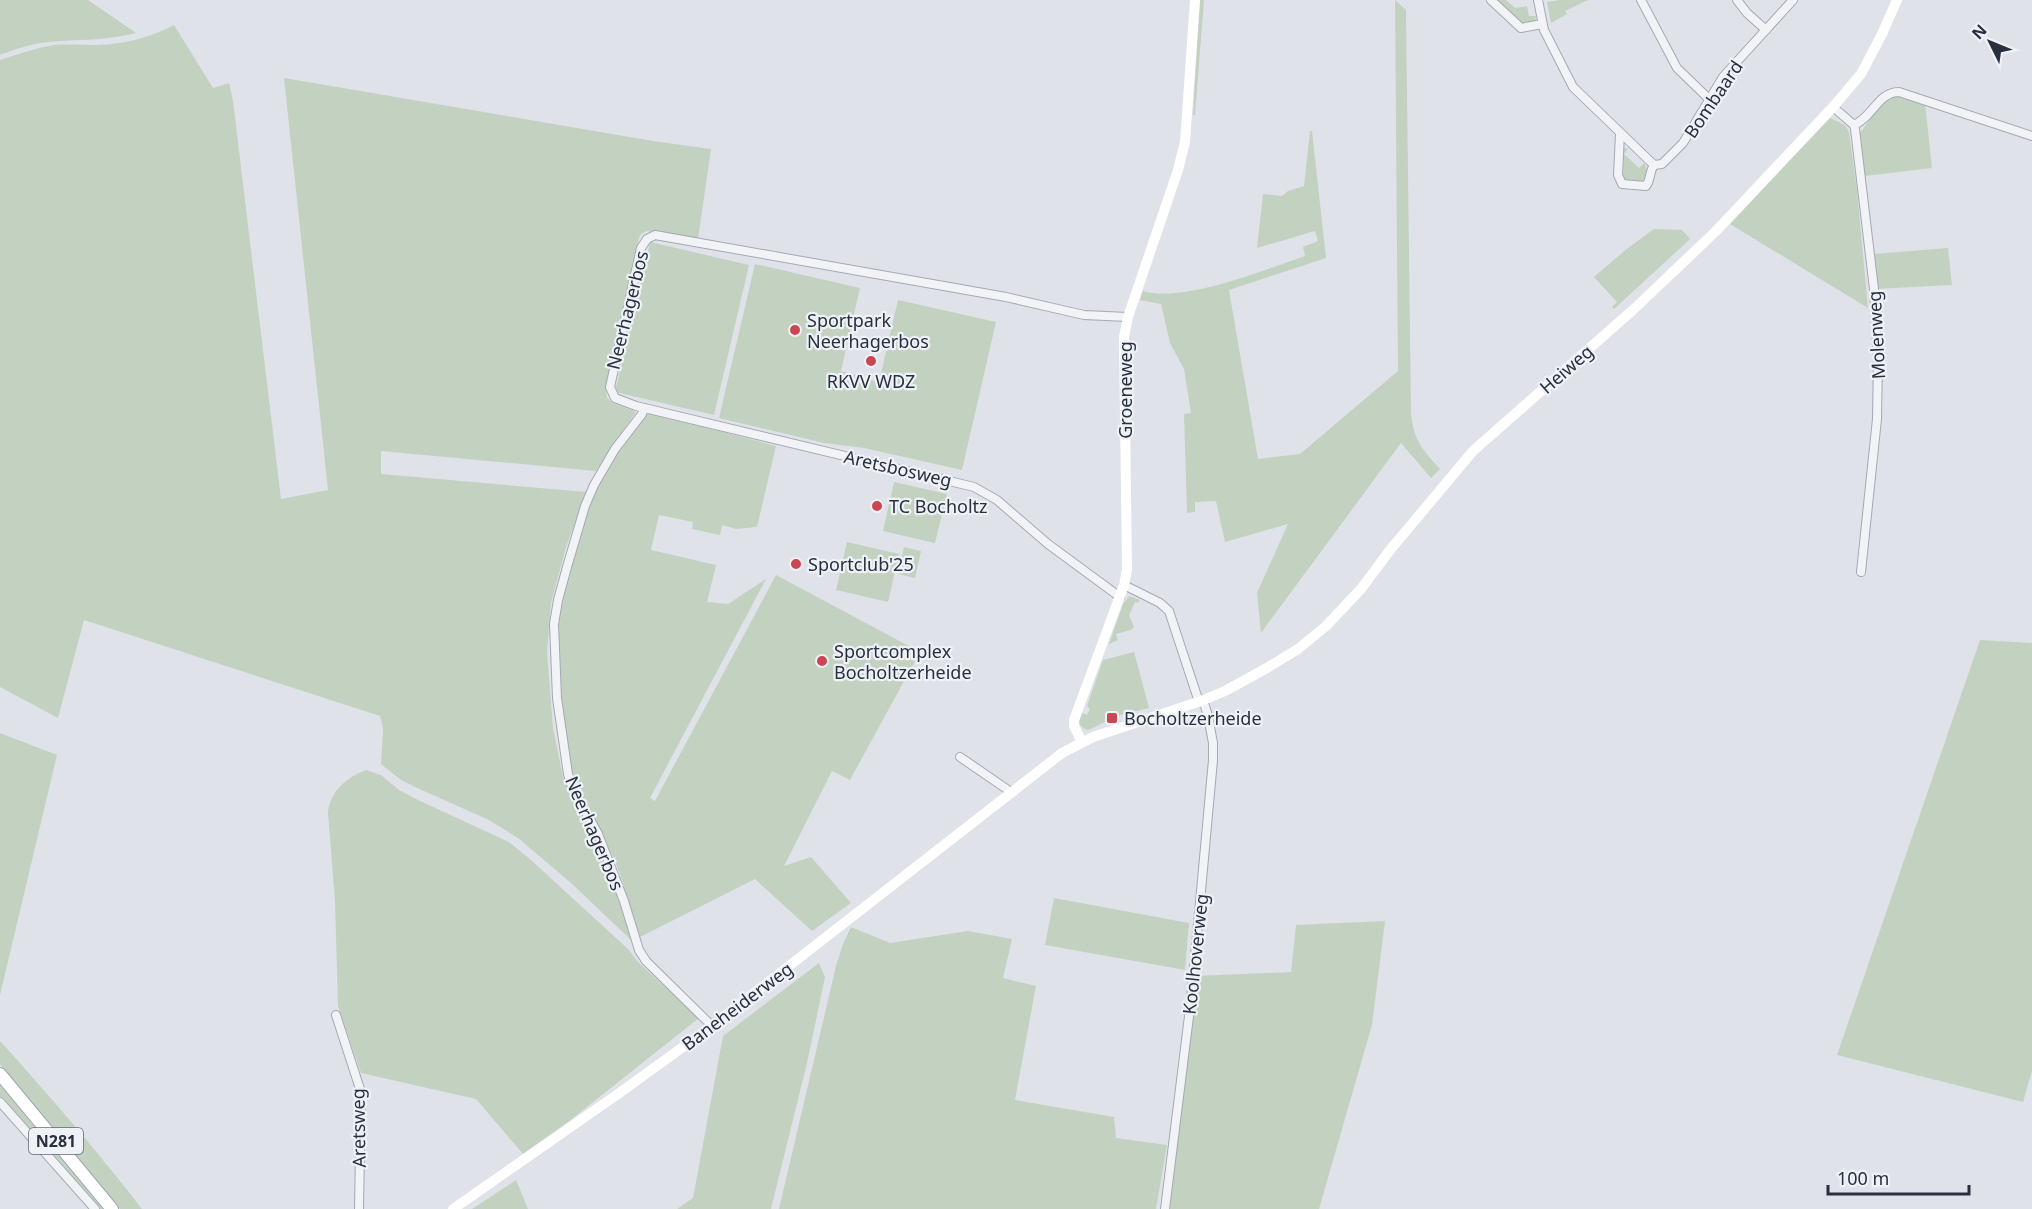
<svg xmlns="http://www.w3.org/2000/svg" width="2032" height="1209" font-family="'Noto Sans',sans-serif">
<rect width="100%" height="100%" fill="#dfe2e8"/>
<g fill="#c3d2c0">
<path d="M0 0H88L136 33C107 41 79 39 50 42 33 43 16 49 0 55Z"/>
<polygon points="1200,0 1204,0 1195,115 1193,115"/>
<path d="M1395 0 1406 10 1411 414C1414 441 1422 449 1440 469L1431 478 1401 443 1261 633 1257 593 1288 524 1225 542 1216 501 1195 502V512L1187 513 1184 414 1191 413 1184 369 1170 343 1161 304 1140 300 1143 291C1183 303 1264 270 1305 256L1303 247 1318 241 1315 231 1257 248 1263 194 1282 196 1288 191 1304 186 1310 131H1312L1326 258 1229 290 1258 459 1300 454 1398 371Z"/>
<polygon points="1496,0 1506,0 1515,8 1527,6 1529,16 1536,16 1535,22 1521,23"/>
<polygon points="1560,0 1588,0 1565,11 1567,14 1551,23 1547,2"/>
<path d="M174 25 213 88 229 83 233 101 281 499 328 490 284 78 653 141 711 149 698 239 647 231 641 234 639 238 606 389 607 398 613 403 636 412 596 471 381 451V474L586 492 566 547 551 603 547 652 553 728 563 777 573 801 604 853 613 874 631 940 571 883 518 838 487 819 417 788 401 780 381 764 383 729 380 716 84 620 58 718 0 687V60C18 54 36 48 54 45 68 44 83 45 97 45 124 44 150 38 174 25Z"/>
<polygon points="1891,96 1900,96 1925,103 1932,168 1865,176 1858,136 1882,103"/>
<polygon points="1830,118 1845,125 1849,132 1857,190 1868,308 1730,224"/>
<path d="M1624 148 1628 149 1624 154 1639 168 1644 163C1648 169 1647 177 1642 182H1626L1623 178Z"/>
<polygon points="1654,229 1682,230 1690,239 1614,309 1612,307 1617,302 1594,277 1628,248"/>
<polygon points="650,242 749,265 714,415 615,392"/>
<polygon points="1948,248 1952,285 1875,289 1873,254"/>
<polygon points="755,264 860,288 841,371 879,382 898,300 996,322 962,470 864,448 824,443 719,418"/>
<path d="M652 413 776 446 757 527 736 529 722 525 720 535 692 529 693 522 659 515 651 550 716 565 707 602 728 604 766 579 650 798 655 801 776 575 920 652 850 780 832 771 784 866 811 857 851 903 812 931 755 879 638 938C630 910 624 879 611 853 598 826 580 802 570 773 564 729 552 673 556 628 561 577 582 508 609 464 619 447 632 432 643 416Z"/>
<polygon points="894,482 947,494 935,543 883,531"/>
<polygon points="847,542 899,554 888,602 836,590"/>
<polygon points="904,547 921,551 915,578 898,574"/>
<polygon points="1129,596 1140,600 1138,603 1135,602 1129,615 1134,627 1131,630 1116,634 1118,640 1109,644 1123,604"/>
<polygon points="1980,640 2032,643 2032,1071 2023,1102 1837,1055"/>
<polygon points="1134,652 1149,708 1116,716 1089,730 1083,728 1079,723 1082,713 1087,715 1090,709 1087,706 1103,660"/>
<polygon points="0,733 57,755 0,995"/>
<path d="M366 770 381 775 399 790 416 799 509 842 531 860 628 949 638 962 699 1018 568 1122 523 1154 476 1099 361 1073 338 1006 335 901 328 813C330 791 347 777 366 770Z"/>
<polygon points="1054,898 1189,923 1185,970 1045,945"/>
<polygon points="1385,921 1372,1025 1319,1209 1166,1209 1195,976 1291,972 1296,925"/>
<polygon points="851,927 890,943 968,931 1012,939 1003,978 1036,986 1015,1100 1114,1117 1116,1138 1167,1145 1156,1209 779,1209 836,966 843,944"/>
<polygon points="819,963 825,977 807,1063 771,1209 677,1209 693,1198 723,1036"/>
<path d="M0 1041C49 1095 97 1151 142 1209H120L0 1064Z"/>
<polygon points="0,1085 90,1191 104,1209 99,1209 0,1099"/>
<polygon points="516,1180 528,1209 472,1209"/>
</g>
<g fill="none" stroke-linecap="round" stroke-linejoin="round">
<g stroke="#a4a9b2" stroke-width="10">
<g id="street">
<polyline points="1491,0 1521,28 1542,24"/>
<polyline points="1538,0 1544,30 1573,87 1654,165"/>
<polyline points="1641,0 1677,68 1709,99"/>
<polyline points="1737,0 1747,13 1766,30"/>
<polyline points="1833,107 1854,125 1855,129 1874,289 1878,360 1877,419 1861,572"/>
<path d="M1854 125C1873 117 1878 92 1899 92L2032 136"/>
<path d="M1620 134 1618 175 1622 184 1646 186C1651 180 1649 172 1654 165"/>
<polyline points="1654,165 1662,164 1683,143 1723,77 1793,0"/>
<polyline points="644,408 642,414 615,449 594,485 585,506 567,567 558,600 554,624 557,698 568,774 572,787 598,834 624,901 639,950 646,961 712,1026"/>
<polyline points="1124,585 1160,603 1169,611 1197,696 1205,706 1208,716 1213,743 1213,760 1191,1000 1165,1209"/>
<polyline points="1120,597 1048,544 997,500 974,487 636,406 615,398 610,387 641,248 647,239 655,235 1006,297 1084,315 1128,317"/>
<polyline points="960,757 1011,792"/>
<polyline points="336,1015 361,1092 359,1209"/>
<polyline points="0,1102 95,1209"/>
</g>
</g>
<g stroke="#9fa5b3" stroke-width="14">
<polyline id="primary" points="0,1074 112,1209"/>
</g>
<use href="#street" stroke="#f2f3f6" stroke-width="8"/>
<g stroke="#fff" stroke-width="10">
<polyline points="1082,742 1074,726 1074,720 1124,585 1127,570 1124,337 1128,317 1178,170 1185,142 1195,0"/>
<polyline points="453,1209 618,1094 712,1026 1062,753 1093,737 1201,701 1225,691 1267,668 1298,649 1326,626 1361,589 1390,550 1473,451 1634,309 1715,232 1833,107 1861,74 1882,34 1897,0"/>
</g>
<use href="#primary" stroke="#fff" stroke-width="12"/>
</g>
<g fill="#cb4650" stroke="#eef1f6" stroke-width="2">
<circle cx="795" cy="330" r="6"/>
<circle cx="871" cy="361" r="6"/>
<circle cx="877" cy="506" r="6"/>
<circle cx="796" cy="564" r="6"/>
<circle cx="822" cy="661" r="6"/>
<rect x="1106" y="712" width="12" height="12" rx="3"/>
</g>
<g text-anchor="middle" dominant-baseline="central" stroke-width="4.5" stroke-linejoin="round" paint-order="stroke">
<rect fill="#eef1f6" stroke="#636976" stroke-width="1.5" x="29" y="1128" width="54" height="26" rx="4.5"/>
<g font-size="16" font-weight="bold" fill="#282f3f">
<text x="56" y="1141">N281</text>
</g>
<g font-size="18" fill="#282f3f" stroke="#eef1f6">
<text transform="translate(1713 99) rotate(-56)">Bombaard</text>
<text transform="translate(627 310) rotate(-76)">Neerhagerbos</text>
<text transform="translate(1876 335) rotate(-93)">Molenweg</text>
<text transform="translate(1566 369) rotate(-41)">Heiweg</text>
<text transform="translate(1125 390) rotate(-90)">Groeneweg</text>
<text transform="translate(898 468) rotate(13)">Aretsbosweg</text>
<text transform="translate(595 833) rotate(67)">Neerhagerbos</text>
<text transform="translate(1195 954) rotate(-84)">Koolhoverweg</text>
<text transform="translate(737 1006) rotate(-37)">Baneheiderweg</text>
<text transform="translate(358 1128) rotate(-91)">Aretsweg</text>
</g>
<g font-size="18" fill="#282f3f" stroke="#eef1f6" text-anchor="start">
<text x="807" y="320">Sportpark<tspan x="807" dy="21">Neerhagerbos</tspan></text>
<text x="871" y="381" text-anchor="middle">RKVV WDZ</text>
<text x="889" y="506">TC Bocholtz</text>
<text x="808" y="564">Sportclub'25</text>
<text x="834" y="651">Sportcomplex<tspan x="834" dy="21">Bocholtzerheide</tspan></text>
<text x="1124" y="718">Bocholtzerheide</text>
</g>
</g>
<g transform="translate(1990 42) rotate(313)" stroke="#eef1f6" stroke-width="4.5" paint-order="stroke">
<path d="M0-4.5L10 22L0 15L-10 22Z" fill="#282f3f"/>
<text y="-9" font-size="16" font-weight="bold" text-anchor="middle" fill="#282f3f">N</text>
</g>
<path d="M1828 1185v9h141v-9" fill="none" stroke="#282f3f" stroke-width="3"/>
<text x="1837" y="1185" font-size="18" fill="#282f3f" stroke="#eef1f6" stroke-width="4.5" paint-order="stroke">100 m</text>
</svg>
